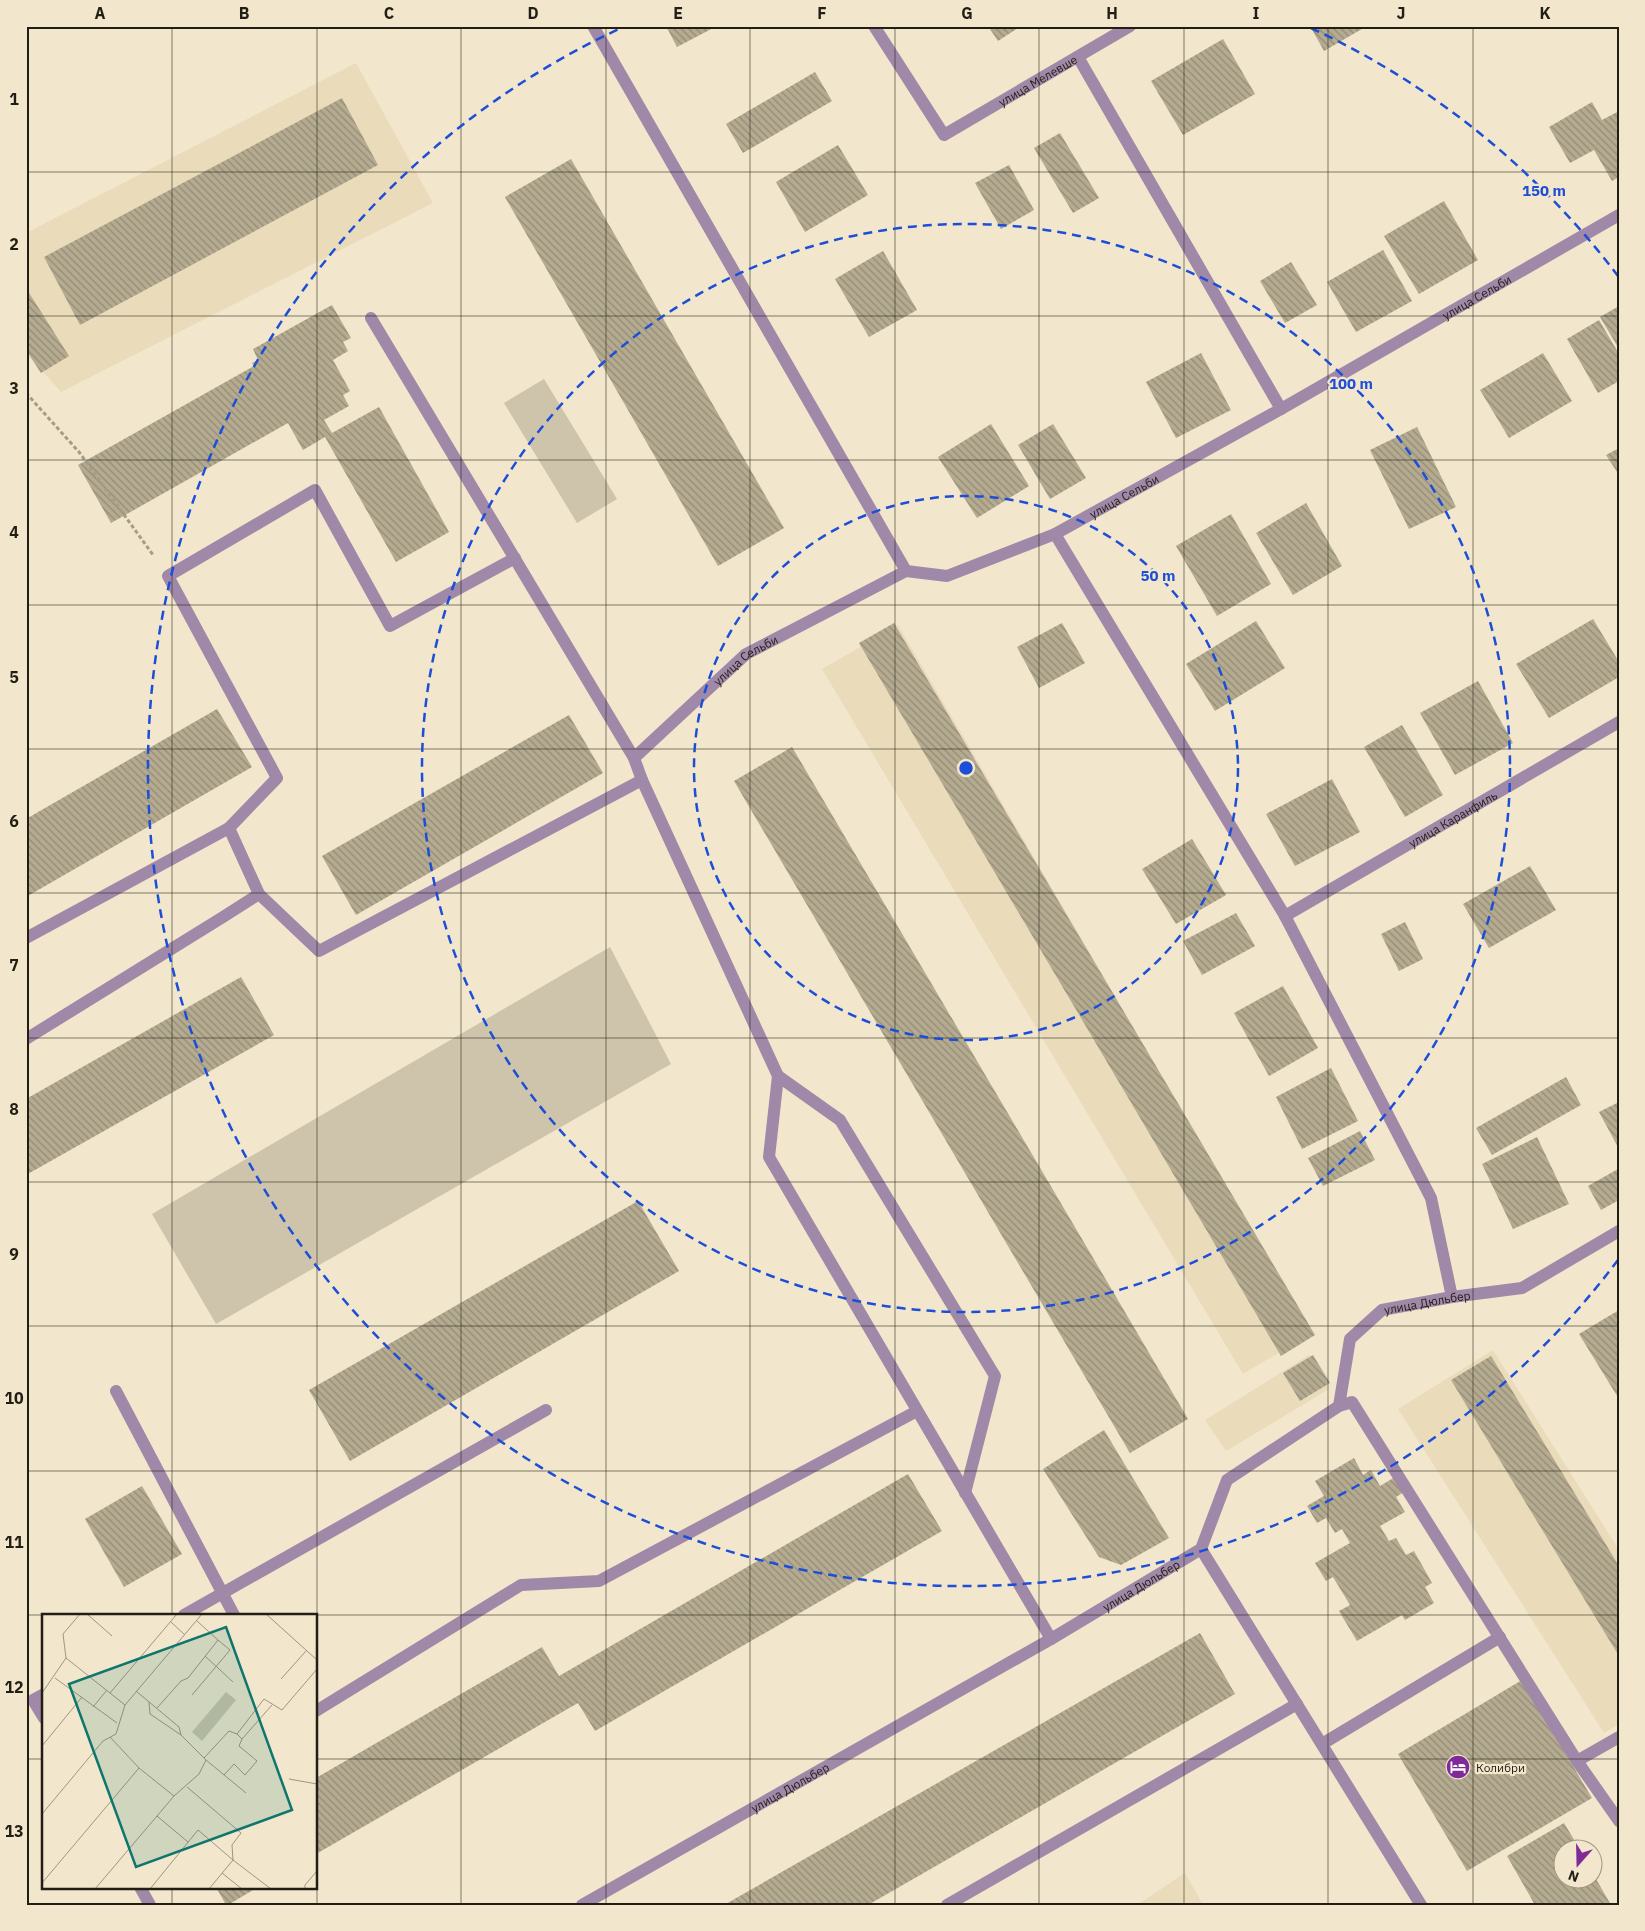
<svg xmlns="http://www.w3.org/2000/svg" width="1645" height="1931" font-family="'IBM Plex Sans',sans-serif">
<defs>
<pattern id="building-back-hatch" width="6" height="6" patternUnits="userSpaceOnUse" patternTransform="scale(1.25)"><rect width="6" height="6" fill="#b5ab91"/><path d="M-1 5l2 2M0 0l6 6M5-1l2 2" fill="none" stroke="#938b75"/></pattern>
</defs>
<rect width="100%" height="100%" fill="#f2e6cc"/>
<g fill="#eadbbb">
<polygon points="356,63 433,203 61,392 26,353 26,233"/>
<polygon points="898,625 1312,1333 1243,1374 822,669"/>
<polygon points="1493,1350 1619,1550 1619,1724 1604,1733 1398,1409"/>
<polygon points="1309,1355 1329,1389 1226,1451 1205,1420"/>
<polygon points="1185,1873 1203,1905 1137,1905"/>
</g>
<g fill="#cec4ab">
<polygon points="544,379 617,499 577,523 504,403"/>
<polygon points="610,947 671,1064 216,1324 152,1214"/>
</g>
<g fill="url(#building-back-hatch)">
<polygon points="666,26 717,26 677,47"/>
<polygon points="988,26 1021,26 998,41"/>
<polygon points="1310,26 1367,26 1324,51"/>
<polygon points="1223,39 1255,94 1183,135 1151,81"/>
<polygon points="815,72 832,101 743,153 726,124"/>
<polygon points="342,98 378,165 80,325 44,257"/>
<polygon points="1592,102 1602,120 1619,111 1619,177 1612,181 1594,150 1570,163 1549,127"/>
<polygon points="1060,133 1099,198 1073,213 1034,148"/>
<polygon points="838,145 868,195 805,232 776,182"/>
<polygon points="571,159 784,528 718,566 505,197"/>
<polygon points="1009,165 1034,210 1001,229 975,183"/>
<polygon points="1444,201 1478,260 1419,294 1384,236"/>
<polygon points="1383,250 1412,301 1356,332 1327,282"/>
<polygon points="883,251 917,310 869,337 835,279"/>
<polygon points="1291,262 1317,305 1285,323 1260,281"/>
<polygon points="26,288 69,356 41,373 26,350"/>
<polygon points="332,305 351,338 343,342 348,351 333,360 350,391 343,395 349,406 324,420 332,433 379,407 449,532 396,562 325,437 303,450 288,423 111,523 78,465 254,366 252,363 258,360 253,349"/>
<polygon points="1619,306 1619,349 1600,317"/>
<polygon points="1599,320 1619,354 1619,381 1598,393 1567,339"/>
<polygon points="1201,353 1231,410 1176,438 1146,382"/>
<polygon points="1543,353 1572,401 1509,438 1480,390"/>
<polygon points="991,424 1029,486 977,518 938,457"/>
<polygon points="1053,424 1086,478 1050,499 1018,445"/>
<polygon points="1417,427 1456,507 1409,529 1370,450"/>
<polygon points="1619,448 1619,475 1606,455"/>
<polygon points="1306,503 1342,566 1293,595 1256,533"/>
<polygon points="1231,514 1271,584 1217,616 1176,546"/>
<polygon points="1593,619 1619,662 1619,677 1549,718 1516,664"/>
<polygon points="1256,621 1285,668 1215,711 1186,664"/>
<polygon points="894,623 1315,1335 1281,1356 859,643"/>
<polygon points="1062,623 1085,663 1039,688 1017,647"/>
<polygon points="1478,681 1513,743 1455,775 1420,713"/>
<polygon points="217,709 252,767 26,897 26,819"/>
<polygon points="569,715 603,773 356,915 322,856"/>
<polygon points="1402,725 1443,795 1405,817 1364,747"/>
<polygon points="792,747 1188,1419 1130,1453 734,781"/>
<polygon points="1332,779 1360,832 1295,866 1266,814"/>
<polygon points="1192,839 1226,895 1176,924 1142,869"/>
<polygon points="1530,866 1556,910 1489,948 1463,904"/>
<polygon points="1236,913 1255,946 1202,975 1183,941"/>
<polygon points="1405,922 1423,959 1399,971 1381,934"/>
<polygon points="241,977 274,1035 26,1175 26,1099"/>
<polygon points="1283,986 1318,1048 1269,1076 1234,1013"/>
<polygon points="1331,1068 1358,1121 1302,1149 1276,1097"/>
<polygon points="1566,1077 1581,1105 1492,1155 1476,1128"/>
<polygon points="1619,1102 1619,1149 1599,1112"/>
<polygon points="1360,1131 1375,1160 1323,1186 1308,1158"/>
<polygon points="1537,1137 1569,1204 1513,1229 1482,1164"/>
<polygon points="1618,1169 1619,1200 1601,1210 1588,1186"/>
<polygon points="638,1201 679,1271 350,1461 309,1390"/>
<polygon points="1619,1310 1619,1399 1579,1334"/>
<polygon points="1313,1355 1330,1383 1300,1401 1283,1373"/>
<polygon points="1491,1356 1619,1566 1619,1656 1451,1380"/>
<polygon points="1104,1430 1169,1538 1121,1565 1099,1557 1043,1469"/>
<polygon points="1354,1458 1363,1475 1371,1470 1380,1486 1395,1477 1404,1492 1396,1497 1405,1512 1380,1526 1389,1541 1396,1538 1406,1555 1414,1551 1432,1583 1425,1587 1434,1603 1405,1620 1402,1615 1357,1641 1339,1611 1350,1605 1333,1577 1326,1581 1315,1563 1350,1543 1342,1529 1335,1533 1326,1518 1317,1523 1307,1506 1324,1496 1315,1481"/>
<polygon points="908,1474 942,1531 595,1731 578,1703 316,1854 316,1778 542,1647 559,1676"/>
<polygon points="142,1486 182,1554 124,1587 85,1519"/>
<polygon points="1200,1633 1235,1694 868,1905 724,1905"/>
<polygon points="1522,1680 1592,1798 1467,1871 1398,1754"/>
<polygon points="1564,1823 1579,1848 1562,1848 1562,1878 1592,1878 1592,1872 1611,1905 1535,1905 1507,1856"/>
<polygon points="216,1887 258,1887 228,1905 226,1905"/>
</g>
<g fill="none" stroke-linecap="round" stroke-linejoin="round">
<polyline stroke="#a69d89" stroke-width="3" stroke-dasharray="4 2.5" stroke-linecap="butt" points="26,393 79,452 153,555"/>
<g stroke="#a088a8" stroke-width="12">
<polyline points="593,26 906,571"/>
<polyline points="1078,57 1281,409"/>
<polyline points="371,318 634,758 642,780 778,1076 769,1157 1051,1639"/>
<polyline points="1055,534 1285,916 1431,1198 1452,1297"/>
<polyline points="515,558 390,626 315,490 168,576 277,778 229,828 259,894 319,951 642,780"/>
<polyline points="26,938 229,828"/>
<polyline points="26,1039 223,917 259,894"/>
<polyline points="778,1076 840,1120 995,1376 965,1493"/>
<polyline points="116,1391 234,1615"/>
<polyline points="1201,1549 1421,1905"/>
<polyline points="184,1615 546,1410"/>
<polyline points="44,1694 33,1700 44,1718"/>
<polyline points="316,1711 521,1585 599,1581 917,1411"/>
<polyline points="1322,1744 1500,1637"/>
<polyline points="140,1887 150,1905"/>
<polyline points="947,1905 1297,1704"/>
</g>
<g stroke="#a088a8" stroke-width="12">
<path id="s1" d="M874 26 944 135 1130 26"/>
<path id="s2" d="M634 758 746 654 906 571 947 576 1055 534 1281 409 1619 215"/>
<path id="s3" d="M1285 916 1619 722"/>
<polyline points="1339,1406 1352,1402 1577,1761 1619,1821"/>
<polyline points="1577,1761 1619,1737"/>
<path id="s4" d="M582 1905 1051 1639 1201 1549 1227 1480 1339 1406 1350 1339 1382 1310 1452 1297 1522 1288 1619 1231"/>
</g>
</g>
<path fill="none" stroke="#221e14" stroke-width="1" stroke-opacity="0.55" d="M172 26V1615M317 26V1905M461 26V1905M606 26V1905M750 26V1905M895 26V1905M1039 26V1905M1184 26V1905M1328 26V1905M1473 26V1905M26 172H1619M26 316H1619M26 460H1619M26 605H1619M26 749H1619M26 893H1619M26 1038H1619M26 1182H1619M26 1326H1619M26 1471H1619M26 1615H44M316 1615H1619M26 1759H44M316 1759H1619M172 1887V1905"/>
<g fill="none" stroke="#1d4ed8" stroke-width="2.5" stroke-dasharray="9 6">
<circle cx="966" cy="768" r="272"/>
<circle cx="966" cy="768" r="544"/>
<path d="M1618 1260A817 817 0 1 1 621 28M1311 28A817 817 0 0 1 1618 276"/>
</g>
<defs>
<g id="hotel-disc" transform="scale(1.25)"><circle r="9.5" fill="#802a98" stroke="#f2e6cc"/><path d="M-6-4.5h1.5V1H6V5H4.5V3h-9V5H-6ZM-4 0a1.8 1.8 0 1 1 3.6 0ZM.5 0V-2.5h3Q6-2.5 6 0Z" fill="#fff"/></g>
</defs>
<g fill-rule="evenodd">
<use href="#hotel-disc" x="1458" y="1767"/>
</g>
<g text-anchor="middle" dominant-baseline="central" stroke-width="4.5" stroke-linejoin="round" paint-order="stroke">
<g font-size="12" fill="#221e14" stroke="#f2e6cc">
<text stroke="none"><textPath href="#s1" startOffset="238">улица Мелевше</textPath></text>
<text stroke="none"><textPath href="#s2" startOffset="974">улица Сельби</textPath></text>
<text stroke="none"><textPath href="#s2" startOffset="569">улица Сельби</textPath></text>
<text stroke="none"><textPath href="#s2" startOffset="149">улица Сельби</textPath></text>
<text stroke="none"><textPath href="#s3" startOffset="194">улица Каранфиль</textPath></text>
<text stroke="none"><textPath href="#s4" startOffset="1079">улица Дюльбер</textPath></text>
<text stroke="none"><textPath href="#s4" startOffset="644">улица Дюльбер</textPath></text>
<text stroke="none"><textPath href="#s4" startOffset="239">улица Дюльбер</textPath></text>
</g>
<g font-size="12" fill="#221e14" stroke="#f2e6cc" text-anchor="start">
<text x="1476" y="1767">Колибри</text>
</g>
</g>
<g transform="translate(42 1614)">
<rect width="275" height="275" fill="#f2e6cc"/>
<path d="M184 78 194 86 160 127 150 118Z" fill="#cec4ab"/>
<path fill="none" stroke="#9f9682" stroke-width="1" d="M45 0 70 22M224 0 275 46M129 8 143 21M163 42 191 68M24 44 21 20 38 0M13 64 75 109M239 65 264 37M94 77 137 113 139 121 164 146 204 179M0 79 24 44 83 91M68 79 135 0M150 81 188 36 176 26M107 88 108 100 139 121M51 93 65 76M115 94 139 67 146 64 176 26 155 7M195 120 222 85 240 96 275 55M68 123 97 154 132 182M200 125 230 91M0 132 40 83M162 144 187 117 195 120 200 125 197 132 215 147 203 161 192 150 182 161M247 165 275 170M145 173 199 219 190 231 191 246 229 275M0 200 61 127 74 120 83 91 160 0M115 202 146 228M180 259 200 275M0 269 97 154M53 275 132 182 157 160 164 146M108 275 156 216 191 246 167 275M263 275V271L275 257"/>
<path fill="#0f766e" fill-opacity="0.15" stroke="#0f766e" stroke-width="2.5" d="M184 13 250 196 94 253 27 70Z"/>
<rect width="275" height="275" fill="none" stroke="#221e14" stroke-width="2.5"/>
</g>
<circle cx="966" cy="768" r="8" fill="#1d4ed8" stroke="#f2e6cc" stroke-width="2.5"/>
<g font-size="15" text-anchor="middle" font-weight="bold" fill="#1d4ed8" stroke="#f2e6cc" stroke-width="4.5" stroke-linejoin="round" paint-order="stroke">
<text x="1544" y="196">150 m</text>
<text x="1351" y="389">100 m</text>
<text x="1158" y="581">50 m</text>
</g>
<rect width="1645" height="1931" fill="none" stroke="#f2e6cc" stroke-width="55"/>
<g transform="translate(1578 1864) rotate(200)"><circle r="24" fill="#f2e6cc" stroke="#9f9682"/>
<path d="M0-4L9 19L0 12L-9 19Z" fill="#802a98"/>
<text y="-8" font-size="14" font-weight="bold" text-anchor="middle" fill="#221e14">N</text>
</g>
<rect x="28" y="28" width="1590" height="1876" fill="none" stroke="#221e14" stroke-width="2"/>
<g font-size="16" text-anchor="middle" font-weight="bold" fill="#221e14">
<text x="100" y="19">A</text>
<text x="244" y="19">B</text>
<text x="389" y="19">C</text>
<text x="533" y="19">D</text>
<text x="678" y="19">E</text>
<text x="822" y="19">F</text>
<text x="967" y="19">G</text>
<text x="1112" y="19">H</text>
<text x="1256" y="19">I</text>
<text x="1401" y="19">J</text>
<text x="1545" y="19">K</text>
<text x="14" y="105">1</text>
<text x="14" y="250">2</text>
<text x="14" y="394">3</text>
<text x="14" y="538">4</text>
<text x="14" y="683">5</text>
<text x="14" y="827">6</text>
<text x="14" y="971">7</text>
<text x="14" y="1115">8</text>
<text x="14" y="1260">9</text>
<text x="14" y="1404">10</text>
<text x="14" y="1548">11</text>
<text x="14" y="1693">12</text>
<text x="14" y="1837">13</text>
</g>
</svg>
